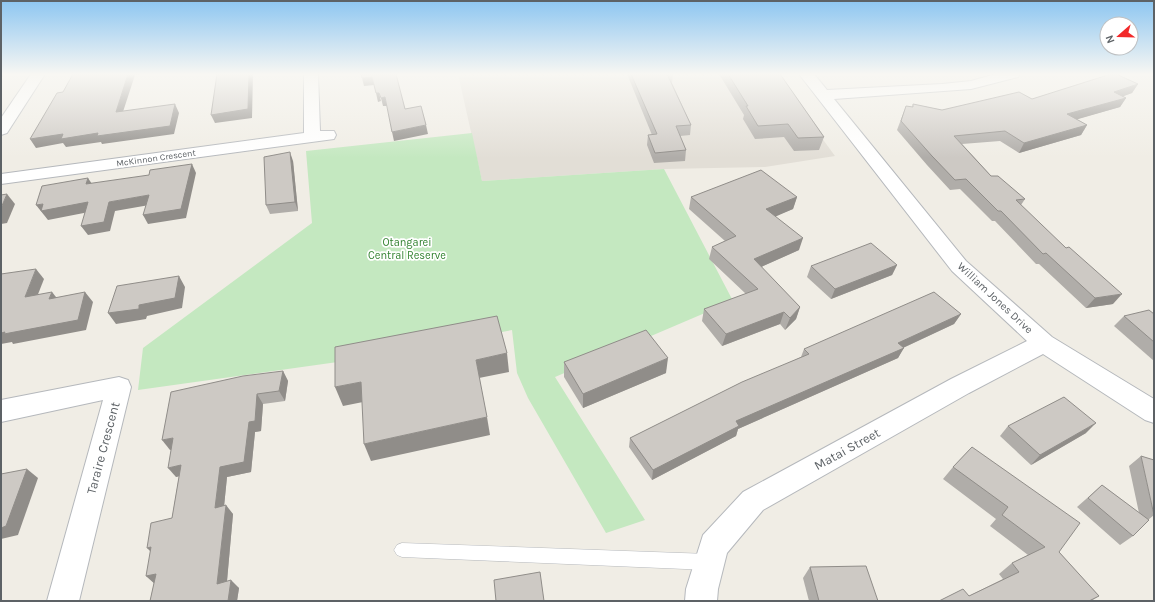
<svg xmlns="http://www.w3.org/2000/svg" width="1155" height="602" font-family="Karla,sans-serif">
<rect width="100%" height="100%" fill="#f0ede5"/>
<polygon fill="#e2ded6" points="458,74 775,74 835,156 765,167 664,169 482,181"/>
<polygon fill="#c4e8c0" points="472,133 482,181 664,169 733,301 555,377 645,520 606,533 528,398 517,373 512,330 359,359 138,390 143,348 312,223 306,151"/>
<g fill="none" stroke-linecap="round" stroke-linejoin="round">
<g stroke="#b5b8bc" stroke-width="1">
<polygon id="lane" points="402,543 709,554 714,557 717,562 714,567 709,570 402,557 397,555 394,550 397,545"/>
</g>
<g stroke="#b5b8bc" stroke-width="2">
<g id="street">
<polygon points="31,74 45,74 7,133 1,135 1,118"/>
<polygon points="304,74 318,74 320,131 334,131 336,135 334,139 1,184 1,174 304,133"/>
<polygon points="799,74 814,74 827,90 942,84 971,81 996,74 1020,74 1018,77 971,89 834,99 966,261 1052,337 1154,399 1154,423 1145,420 1043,354 969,393 763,510 727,553 718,589 717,601 685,601 686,589 703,535 743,492 951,379 1027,341 952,271"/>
<polygon points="119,377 128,380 131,387 79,601 47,601 103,400 1,422 1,400"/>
</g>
</g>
<use href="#lane" fill="#fff" fill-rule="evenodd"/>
<use href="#street" fill="#fff" fill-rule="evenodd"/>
</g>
<g fill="#b0ada9">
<polygon points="627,74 673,74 672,83 691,125 690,135 680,136 686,150 685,161 654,163 647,145 648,135 652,135"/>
<polygon points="719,74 780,74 824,137 819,150 794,151 784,137 755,139 743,119 744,115"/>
<polygon points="1138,84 1132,93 1123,96 1126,98 1120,107 1077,119 1087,125 1081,135 1019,153 1000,141 962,144 991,176 1025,199 1021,205 1113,304 1086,308 1039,264 1036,264 995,221 992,221 960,189 950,190 927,165 897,130 906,106 912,107 913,104 942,110 1032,99"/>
<polygon points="293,161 298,211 270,214 266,205"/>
<polygon points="691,197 797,197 793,209 775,216 799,250 761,267 800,307 796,319 785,330 780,324 722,346 702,321 704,309 746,294 709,259 712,247 725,241 689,209"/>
<polygon points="897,265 892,275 831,299 807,277 811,266"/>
<polygon points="961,314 954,324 903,348 898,358 738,429 736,436 652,480 629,447 630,438 801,357 804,349"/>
<polygon points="1154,314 1154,361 1114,326 1124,316"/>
<polygon points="564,362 666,373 583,408 564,377"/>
<polygon points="283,371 288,381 285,401 263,404 261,431 255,432 251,472 227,477 224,506 233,514 227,581 239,588 237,601 150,601 154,583 146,576 172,518 179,476 176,477 171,450 170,450"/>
<polygon points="1008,426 1086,433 1031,465 1000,436"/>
<polygon points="972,447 1059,552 1099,596 1091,601 939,601 969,596 1003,579 999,574 1012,563 1028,555 990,526 996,519 943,479 953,467"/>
<polygon points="1141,456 1154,515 1148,520 1133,536 1120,545 1077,507 1102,485 1139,513 1129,466"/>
<polygon points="810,567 878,601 809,601 803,578"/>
</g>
<g fill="#908d89">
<polygon points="1,74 4,74 1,79"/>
<polygon points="128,74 140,74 135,75 120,121 116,112"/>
<polygon points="249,74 253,74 252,118 215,123 211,115"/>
<polygon points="372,77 374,85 364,86 362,78"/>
<polygon points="1138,84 1132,93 1108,102 1114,92"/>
<polygon points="376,93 379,93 381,101 378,102"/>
<polygon points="385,97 387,106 383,106 381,98"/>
<polygon points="1126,98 1120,107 1061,124 1067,114"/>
<polygon points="175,104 179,113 174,134 102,144 101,142 66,147 63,143 36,148 30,139"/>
<polygon points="426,125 428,134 394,141 392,132"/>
<polygon points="1087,125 1081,135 1019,153 1024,143"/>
<polygon points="290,152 293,161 298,211 295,202"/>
<polygon points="192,164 196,173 186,218 148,224 143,215"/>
<polygon points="88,178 94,187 86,184"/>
<polygon points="7,194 15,204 7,223 1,224 1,208"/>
<polygon points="149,195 155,204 115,211 110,231 88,235 81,226 109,202"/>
<polygon points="797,197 793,209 763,222 766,209"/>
<polygon points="88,202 94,211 48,220 36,205 43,204"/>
<polygon points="803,238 799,250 750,272 754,259"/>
<polygon points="897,265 892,275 831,299 835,289"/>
<polygon points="36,269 44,279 33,307 25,297"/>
<polygon points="179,276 185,287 182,308 147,316 146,319 116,324 108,313 139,305"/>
<polygon points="52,292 60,302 49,299"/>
<polygon points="85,292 93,302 86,330 13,344 12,342 1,344 1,333"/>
<polygon points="1122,294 1113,304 1086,308 1095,298"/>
<polygon points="800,307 796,319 785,330 790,318"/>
<polygon points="784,312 780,324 722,346 726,334"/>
<polygon points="961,314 954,324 894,352 904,348 898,358 738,429 736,436 652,480 653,470 736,421 898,343"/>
<polygon points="507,353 509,372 479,378 476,360"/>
<polygon points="668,358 666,373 583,408 583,394"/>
<polygon points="283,371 288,381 285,401 279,391"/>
<polygon points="361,382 368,401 343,406 335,387"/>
<polygon points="257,394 263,404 261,431 255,432 251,472 227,477 223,517 215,508 220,467 249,422"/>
<polygon points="487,417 490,435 371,461 364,444"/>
<polygon points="1096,423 1086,433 1031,465 1040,455"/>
<polygon points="173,438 181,448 170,450 162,440"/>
<polygon points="181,465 189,474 176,477 168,468"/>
<polygon points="27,469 38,478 18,535 1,539 1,528"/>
<polygon points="226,505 233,514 226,592 217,584"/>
<polygon points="151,547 156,557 147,548"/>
<polygon points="156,574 156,585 146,576"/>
<polygon points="231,580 239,588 237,601 228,601"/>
</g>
<g fill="#cdc9c4" stroke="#908d89">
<polygon points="73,74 128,74 116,112 175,104 170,126 97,136 98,133 61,139 63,134 30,139 57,93 63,92"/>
<polygon points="217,74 249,74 248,109 211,115"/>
<polygon points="361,74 396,74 405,109 421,106 426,125 392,132 385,97 381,98 379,93 376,93 372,77 362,78"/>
<polygon points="631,74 673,74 667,74 691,125 676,126 686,150 655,153 648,135 657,134"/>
<polygon points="728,74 780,74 824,137 798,138 788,124 758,126 746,106 748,106"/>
<polygon points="1111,74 1116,74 1138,84 1114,92 1126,98 1067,114 1087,125 1024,143 1005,131 954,136 991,176 998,176 1025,199 1016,200 1066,248 1069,247 1122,294 1095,298 1046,253 1043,254 1001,211 998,211 966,179 955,180 932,156 901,121 906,106 913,107 913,104 942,110 1019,92 1032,99"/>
<polygon points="290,152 295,202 266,205 264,157"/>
<polygon points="192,164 181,209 143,215 149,195 109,202 104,222 81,226 88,202 41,211 43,204 36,205 42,186 88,178 86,184 149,175 150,170"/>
<polygon points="761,170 797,197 766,209 803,238 754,259 800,307 790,318 784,312 726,334 704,309 758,289 712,247 736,236 691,197"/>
<polygon points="7,194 1,208 1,195"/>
<polygon points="871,243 897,265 835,289 811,266"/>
<polygon points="36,269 25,297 52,292 49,299 85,292 78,320 4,334 5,332 1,333 1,274"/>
<polygon points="179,276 175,298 139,305 139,309 108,313 117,286"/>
<polygon points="934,292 961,314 898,343 904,348 736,421 739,426 653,470 630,438 742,382 809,354 804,349"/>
<polygon points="1149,310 1154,314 1154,342 1124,316"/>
<polygon points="497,316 507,353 476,360 487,417 364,444 361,382 335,387 335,347"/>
<polygon points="646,330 668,358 583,394 564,362"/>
<polygon points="283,371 279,391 257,394 255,421 249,422 244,462 220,467 215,508 226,505 217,584 231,580 228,601 150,601 156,574 146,576 151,547 147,548 151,523 172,518 181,465 168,468 173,438 162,440 171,392 243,376"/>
<polygon points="1064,397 1096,423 1040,455 1008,426"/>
<polygon points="972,447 1080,523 1059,552 1099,596 1089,601 939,601 963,589 969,596 1019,572 1012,563 1045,547 1002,515 1008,507 953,467"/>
<polygon points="1141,456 1154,460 1154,515"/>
<polygon points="27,469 6,526 1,528 1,474"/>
<polygon points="1102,485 1149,520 1133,536 1088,498"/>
<polygon points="866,566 878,601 819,601 810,567"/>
<polygon points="540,572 544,601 496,601 494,580"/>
</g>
<linearGradient id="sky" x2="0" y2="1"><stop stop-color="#8dc6f1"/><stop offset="0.47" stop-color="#f8f7f3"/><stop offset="1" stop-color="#f8f7f3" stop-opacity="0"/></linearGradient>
<rect width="1155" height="158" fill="url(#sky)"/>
<g text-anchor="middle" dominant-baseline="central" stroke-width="3.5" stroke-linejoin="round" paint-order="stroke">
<g font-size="9" fill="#5d6266" stroke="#fff">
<text transform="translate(156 158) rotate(-8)">McKinnon Crescent</text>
</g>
<g font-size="11" fill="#328230" stroke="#fff">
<text x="407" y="242">Otangarei<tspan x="407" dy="13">Central Reserve</tspan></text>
</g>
<g font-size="11" fill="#5d6266" stroke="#fff">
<text transform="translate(995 298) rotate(43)">William Jones Drive</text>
</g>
<g font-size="13" fill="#5d6266" stroke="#fff">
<text transform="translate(103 448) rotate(-75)">Taraire Crescent</text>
<text transform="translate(847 449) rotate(-29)">Matai Street</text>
</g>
</g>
<rect width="1155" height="602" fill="none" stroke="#5d6266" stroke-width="4"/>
<g transform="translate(1119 36) rotate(250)"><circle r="19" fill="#ffffff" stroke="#bec0c2"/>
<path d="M0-3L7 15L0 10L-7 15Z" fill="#f2292a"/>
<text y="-6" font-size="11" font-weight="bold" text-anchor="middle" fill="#5d6266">N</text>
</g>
</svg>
